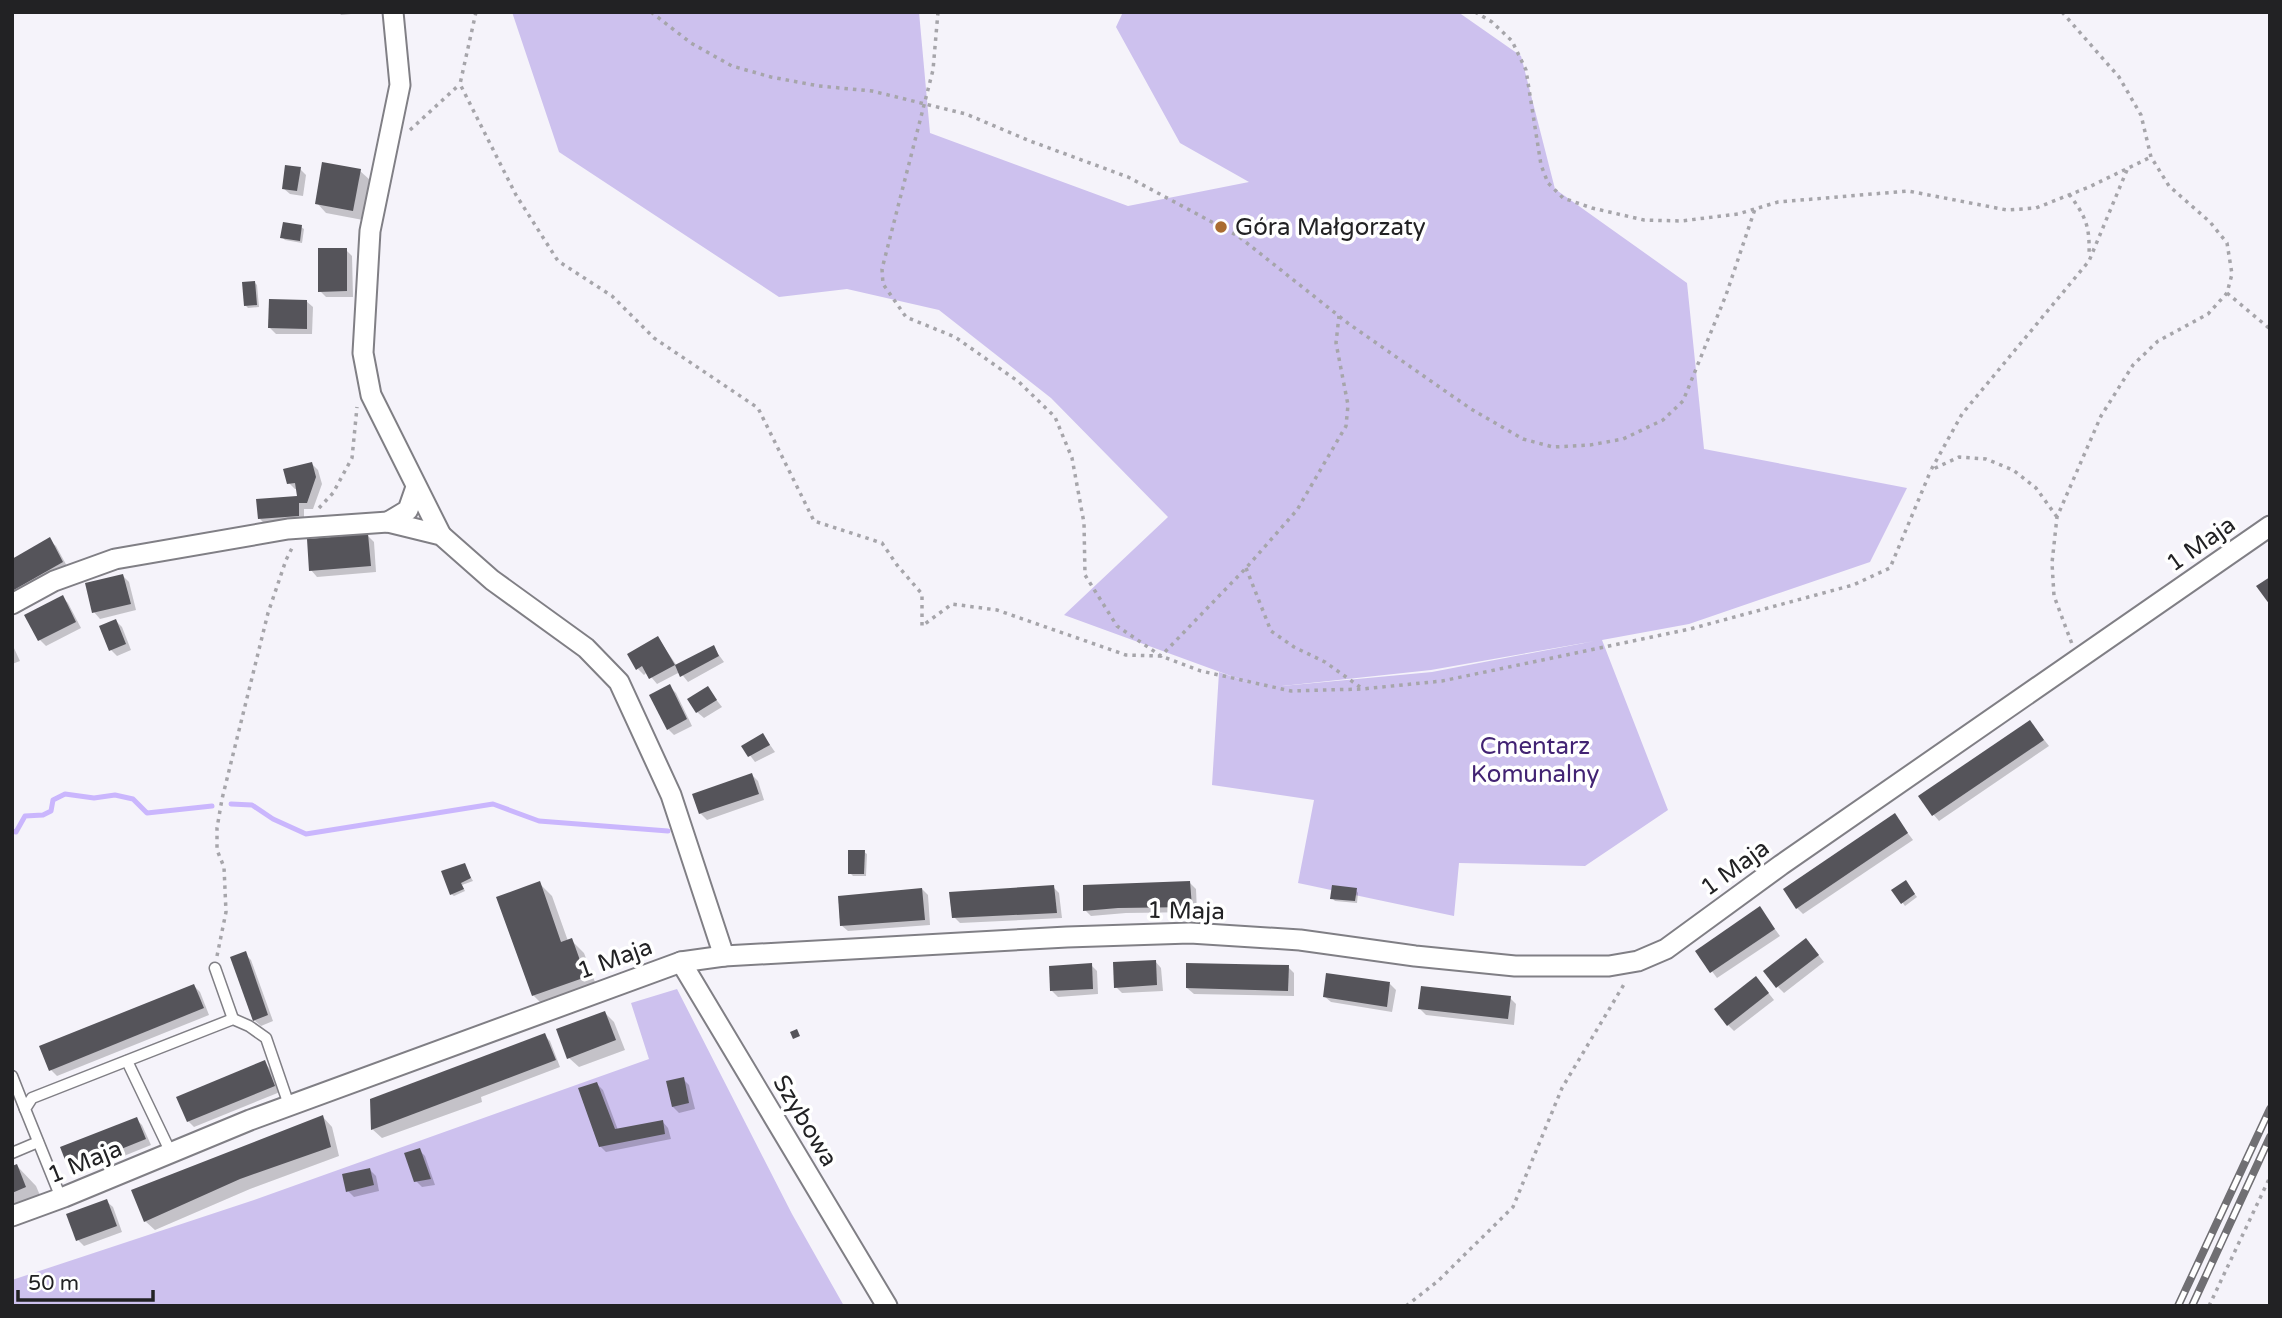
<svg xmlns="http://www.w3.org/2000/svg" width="2282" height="1318" font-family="'Varela Round',sans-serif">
<rect width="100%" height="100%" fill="#f5f3fa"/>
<g fill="#cdc1ee" fill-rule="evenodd">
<path d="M512 12H919L930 133 1128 206 1249 182 1180 143 1116 27 1123 12H1458L1521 56 1555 189 1687 283 1704 449 1907 488 1870 562 1689 624 1602 640 1668 810 1585 866 1459 863 1454 916 1298 883 1314 800 1212 785 1219 672 1264 688 1064 615 1168 517 1051 398 939 310 847 289 779 297 559 152ZM1595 641 1432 672 1282 686 1431 670Z"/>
<polygon points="677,989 792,1214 844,1306 12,1306 12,1280 254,1200 649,1059 631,1003"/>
</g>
<g fill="#0003">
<polygon points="339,12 361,12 361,13 341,15"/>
<polygon points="300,169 306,175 303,196 290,194 283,188"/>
<polygon points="360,171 370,180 363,220 326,213 317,203"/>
<polygon points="301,227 304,229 302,243 285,240 282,237"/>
<polygon points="346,250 352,256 353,297 326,297 320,291"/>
<polygon points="255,283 257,285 259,307 248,308 245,305"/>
<polygon points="306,301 313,307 312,334 276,334 270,328"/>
<polygon points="311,463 318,470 322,484 313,509 304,509 304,521 266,525 260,519 299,498 298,489 295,489 289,483"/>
<polygon points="368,536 374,542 376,572 317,577 311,570"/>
<polygon points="49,540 56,546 68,568 12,595 12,561"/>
<polygon points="123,576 129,582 136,610 100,619 94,612"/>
<polygon points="62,597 68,603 81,628 46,646 40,640 27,616"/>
<polygon points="116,621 122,627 131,650 117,656 111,650"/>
<polygon points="658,638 677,666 713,647 724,662 688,682 680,672 657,684 647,672 644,675 638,669"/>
<polygon points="12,644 20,661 12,664"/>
<polygon points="670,687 676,693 692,726 674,735 668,729"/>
<polygon points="708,689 722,707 704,718 697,712"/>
<polygon points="2030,722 2049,746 1939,821 1933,814"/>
<polygon points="763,735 775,752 755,762 743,746"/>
<polygon points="752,775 758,781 764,800 707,820 700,813"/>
<polygon points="1894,815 1913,840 1803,914 1797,908"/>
<polygon points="864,852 867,854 866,876 853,876 850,873"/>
<polygon points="464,865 473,881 462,885 465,891 454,896 451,894"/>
<polygon points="1189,882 1196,889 1197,912 1126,913 1091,916 1085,910"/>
<polygon points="539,883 552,896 568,941 571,940 584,953 598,990 546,1008 533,995"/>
<polygon points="1908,885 1917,897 1905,906 1894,891"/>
<polygon points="1053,887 1059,893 1062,918 960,923 954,917"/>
<polygon points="922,889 928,895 930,925 848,931 841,925"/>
<polygon points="1356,890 1358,893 1357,903 1335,901 1332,898"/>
<polygon points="1760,909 1780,936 1717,978 1697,951"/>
<polygon points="1812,947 1824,962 1784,993 1778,987"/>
<polygon points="245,954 251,960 273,1021 261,1026 254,1020"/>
<polygon points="1155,961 1161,968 1163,991 1122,993 1116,987"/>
<polygon points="1091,965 1097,971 1098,994 1058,997 1052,991"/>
<polygon points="1288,967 1294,973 1294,996 1194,994 1187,988"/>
<polygon points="1390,984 1396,990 1392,1012 1331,1002 1324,996"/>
<polygon points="1762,985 1774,1000 1734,1031 1728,1025"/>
<polygon points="194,986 200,992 209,1015 57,1076 51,1070"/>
<polygon points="1510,998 1516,1004 1514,1025 1426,1015 1420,1009"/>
<polygon points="605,1013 614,1022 625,1050 579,1067 569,1058"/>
<polygon points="544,1035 550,1041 560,1067 481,1097 482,1102 382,1138 372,1129"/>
<polygon points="264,1062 270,1069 280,1092 194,1127 188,1121"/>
<polygon points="683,1079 689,1085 695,1109 679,1113 673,1107"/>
<polygon points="597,1084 603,1090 618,1130 662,1121 668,1128 671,1139 606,1152 600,1146"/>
<polygon points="323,1117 332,1127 339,1156 250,1189 155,1230 145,1221"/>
<polygon points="136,1119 142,1125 151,1145 77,1175 71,1169"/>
<polygon points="419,1150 425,1156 435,1185 422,1187 416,1181"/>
<polygon points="17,1166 36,1186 45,1207 12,1219 12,1168"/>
<polygon points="369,1169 376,1176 379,1191 354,1197 348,1191"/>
<polygon points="106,1201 113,1207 122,1232 84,1246 78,1240"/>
</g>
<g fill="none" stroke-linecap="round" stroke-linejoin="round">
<g stroke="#cab6fd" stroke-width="5">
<polyline points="231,804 252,805 273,819 306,834 493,804 539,821 668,831"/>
<polyline points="12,831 16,832 25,816 43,815 51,811 53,800 65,794 94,798 115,795 133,799 147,813 212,806"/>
</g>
</g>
<g fill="#55545a">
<polygon points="322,162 361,169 353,211 315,204"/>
<polygon points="285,165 301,167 297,191 282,189"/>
<polygon points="283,222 302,225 300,241 280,238"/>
<polygon points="318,248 347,248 347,291 318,292"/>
<polygon points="255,281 257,305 244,306 242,282"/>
<polygon points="269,299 307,300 307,329 268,328"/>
<polygon points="312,462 316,477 307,503 299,503 299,516 258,519 256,499 297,496 295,483 287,484 283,469"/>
<polygon points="368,534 371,566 309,571 307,539"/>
<polygon points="50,537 63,562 12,591 12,559"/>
<polygon points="123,574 131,604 92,613 85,583"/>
<polygon points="2270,577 2270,605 2256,586"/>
<polygon points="63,595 76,622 38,641 24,615"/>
<polygon points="116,619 126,644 109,651 99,626"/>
<polygon points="658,636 675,665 649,679 642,666 636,670 627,654"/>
<polygon points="714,645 719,656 680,677 675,665"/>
<polygon points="670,684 687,719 667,730 649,695"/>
<polygon points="708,686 717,700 696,713 687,699"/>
<polygon points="2030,720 2044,740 1932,816 1918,796"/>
<polygon points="763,733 770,745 748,757 741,746"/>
<polygon points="752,773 759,794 699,814 692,794"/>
<polygon points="1895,813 1908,833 1796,909 1783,889"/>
<polygon points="848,850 865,850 864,874 848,874"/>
<polygon points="465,863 471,878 461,883 464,889 450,895 441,871"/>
<polygon points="1906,880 1915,894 1901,904 1891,890"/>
<polygon points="540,881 561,942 572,938 586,977 532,996 496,897"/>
<polygon points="1190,881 1192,907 1118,908 1083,911 1083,885"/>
<polygon points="1054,885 1057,913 952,918 949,892"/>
<polygon points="1332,885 1357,888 1355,901 1330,899"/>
<polygon points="922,888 925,920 840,926 838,896"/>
<polygon points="1760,906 1775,929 1710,973 1695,951"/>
<polygon points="1806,938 1819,955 1776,988 1763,971"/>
<polygon points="246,951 268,1015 253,1021 230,957"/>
<polygon points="1156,960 1157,985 1114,988 1113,962"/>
<polygon points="1092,963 1093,989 1050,991 1049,966"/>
<polygon points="1186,963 1289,965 1288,991 1186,988"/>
<polygon points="1326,973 1390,982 1387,1007 1323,997"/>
<polygon points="1756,976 1769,993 1727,1026 1714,1009"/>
<polygon points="194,984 204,1008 49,1071 39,1046"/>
<polygon points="1421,986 1511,996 1508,1019 1418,1009"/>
<polygon points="605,1011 616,1040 567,1059 556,1029"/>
<polygon points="797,1029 800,1036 793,1039 790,1032"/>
<polygon points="545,1033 556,1060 371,1130 370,1099"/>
<polygon points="265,1060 275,1086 187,1122 176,1097"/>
<polygon points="684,1077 689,1103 672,1107 666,1081"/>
<polygon points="597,1082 615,1129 663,1120 665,1134 599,1147 578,1088"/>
<polygon points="323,1115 331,1147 240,1179 144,1222 131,1190"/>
<polygon points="137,1117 146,1139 69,1170 60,1147"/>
<polygon points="420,1148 431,1179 414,1182 404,1153"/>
<polygon points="17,1164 26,1187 12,1193 12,1166"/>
<polygon points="370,1168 374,1185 346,1192 342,1174"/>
<polygon points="107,1199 117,1226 76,1241 66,1214"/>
</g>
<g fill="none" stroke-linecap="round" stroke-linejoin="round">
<g stroke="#807f85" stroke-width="13">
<g id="lane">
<polyline points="215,968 233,1019"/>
<polyline points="127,1061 171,1153"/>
<polyline points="12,1076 25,1109"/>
<polyline points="12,1153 38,1142"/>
<polyline points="61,1198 25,1109 32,1098 233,1019 249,1026 266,1038 289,1105"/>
</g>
</g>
<g stroke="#807f85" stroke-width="23">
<g id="street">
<polyline points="393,12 400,85 370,231 363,353 371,395 441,535"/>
<polyline points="388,522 408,510 416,487"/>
<polyline points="12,604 54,581 115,559 288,529 388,522 441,535 492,580 586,648 619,682 671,795 724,956"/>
<polyline points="681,962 887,1306"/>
<polyline points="12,1216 64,1197 250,1120 681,962 724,956 1067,937 1190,933 1300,940 1415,956 1515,966 1609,966 1638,961 1666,949 1781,865 2270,526"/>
</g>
</g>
<g stroke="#a6a5aa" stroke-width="3.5" stroke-dasharray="3.5 5" stroke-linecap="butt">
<polyline points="476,12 460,84 516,195 558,261 612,296 654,338 758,408 814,521 882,543 897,565 922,594 922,626 952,604 997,610 1126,655 1161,656 1201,671 1291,691 1362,689 1442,681 1690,629 1853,585 1890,568 1931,470"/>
<polyline points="651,12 691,43 732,66 771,77 819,86 872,91 966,114 1030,141 1128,177 1238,236 1349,324 1471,409 1523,439 1553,447 1590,445 1623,439 1663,420 1683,401 1726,295 1755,209"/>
<polyline points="938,12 933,70 882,269 883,284 906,317 955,337 1019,382 1055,417 1072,458 1084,523 1085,575 1117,626 1161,656 1246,568 1297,510 1346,426 1348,405 1336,343 1339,316"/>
<polyline points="1475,12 1492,22 1512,41 1526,70 1541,165 1548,183 1563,198 1592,208 1644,220 1681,221 1738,214 1778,202 1908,191 2007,210 2036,208 2089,187 2151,157"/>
<polyline points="2062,12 2119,77 2141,115 2151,157 2169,186 2210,222 2227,243 2232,274 2227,293 2208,314 2158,341 2133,365 2101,416 2057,517 2052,563 2054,596 2072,644"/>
<polyline points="410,130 460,84"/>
<path d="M2069 194C2086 217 2090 226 2089 256"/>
<polyline points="2227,293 2270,329"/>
<polyline points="319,508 333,493 352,458 357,407"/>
<polyline points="2057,517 2036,488 2013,470 1986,459 1959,457 1931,470 1962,414 2089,261 2127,170"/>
<polyline points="1246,568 1271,631 1294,647 1325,662 1360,687"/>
<polyline points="217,956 226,912 224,867 217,850 217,828 222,799 268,613 286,560 293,546"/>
<polyline points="1406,1306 1438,1281 1513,1207 1562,1088 1626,981"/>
<polyline points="2209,1306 2270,1177"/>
</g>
<use href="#lane" stroke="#fff" stroke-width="10"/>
<use href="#street" stroke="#fff" stroke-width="19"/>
<g stroke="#706f73" stroke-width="8">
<g id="rail">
<polyline points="2178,1306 2270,1109"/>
<polyline points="2192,1306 2270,1137"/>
</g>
</g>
<use href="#rail" stroke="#fff" stroke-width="5" stroke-dasharray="16" stroke-linecap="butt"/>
</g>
<circle fill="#aa6c31" stroke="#fff" stroke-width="2.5" cx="1221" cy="227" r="7"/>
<g text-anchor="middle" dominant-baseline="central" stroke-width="7" stroke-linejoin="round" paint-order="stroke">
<g font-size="24" fill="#222224" stroke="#fff" text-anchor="start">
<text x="1235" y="227">Góra Małgorzaty</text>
</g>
<g font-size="24" fill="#222224" stroke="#fff">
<text transform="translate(2201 544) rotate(-35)">1 Maja</text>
<text transform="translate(1735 868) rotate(-36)">1 Maja</text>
<text transform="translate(1186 911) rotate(1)">1 Maja</text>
<text transform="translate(615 959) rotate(-20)">1 Maja</text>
<text transform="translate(805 1121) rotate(59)">Szybowa</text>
<text transform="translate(85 1162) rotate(-22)">1 Maja</text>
</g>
<g font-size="24" fill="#422373" stroke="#fff">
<text x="1535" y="746">Cmentarz<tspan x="1535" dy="28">Komunalny</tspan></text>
</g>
</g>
<rect width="2282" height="1318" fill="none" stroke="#222224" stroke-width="28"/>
<path d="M18 1290v10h135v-10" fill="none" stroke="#222224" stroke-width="3.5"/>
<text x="28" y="1290" font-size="21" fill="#222224" stroke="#ffffff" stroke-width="5" paint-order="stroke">50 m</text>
</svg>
